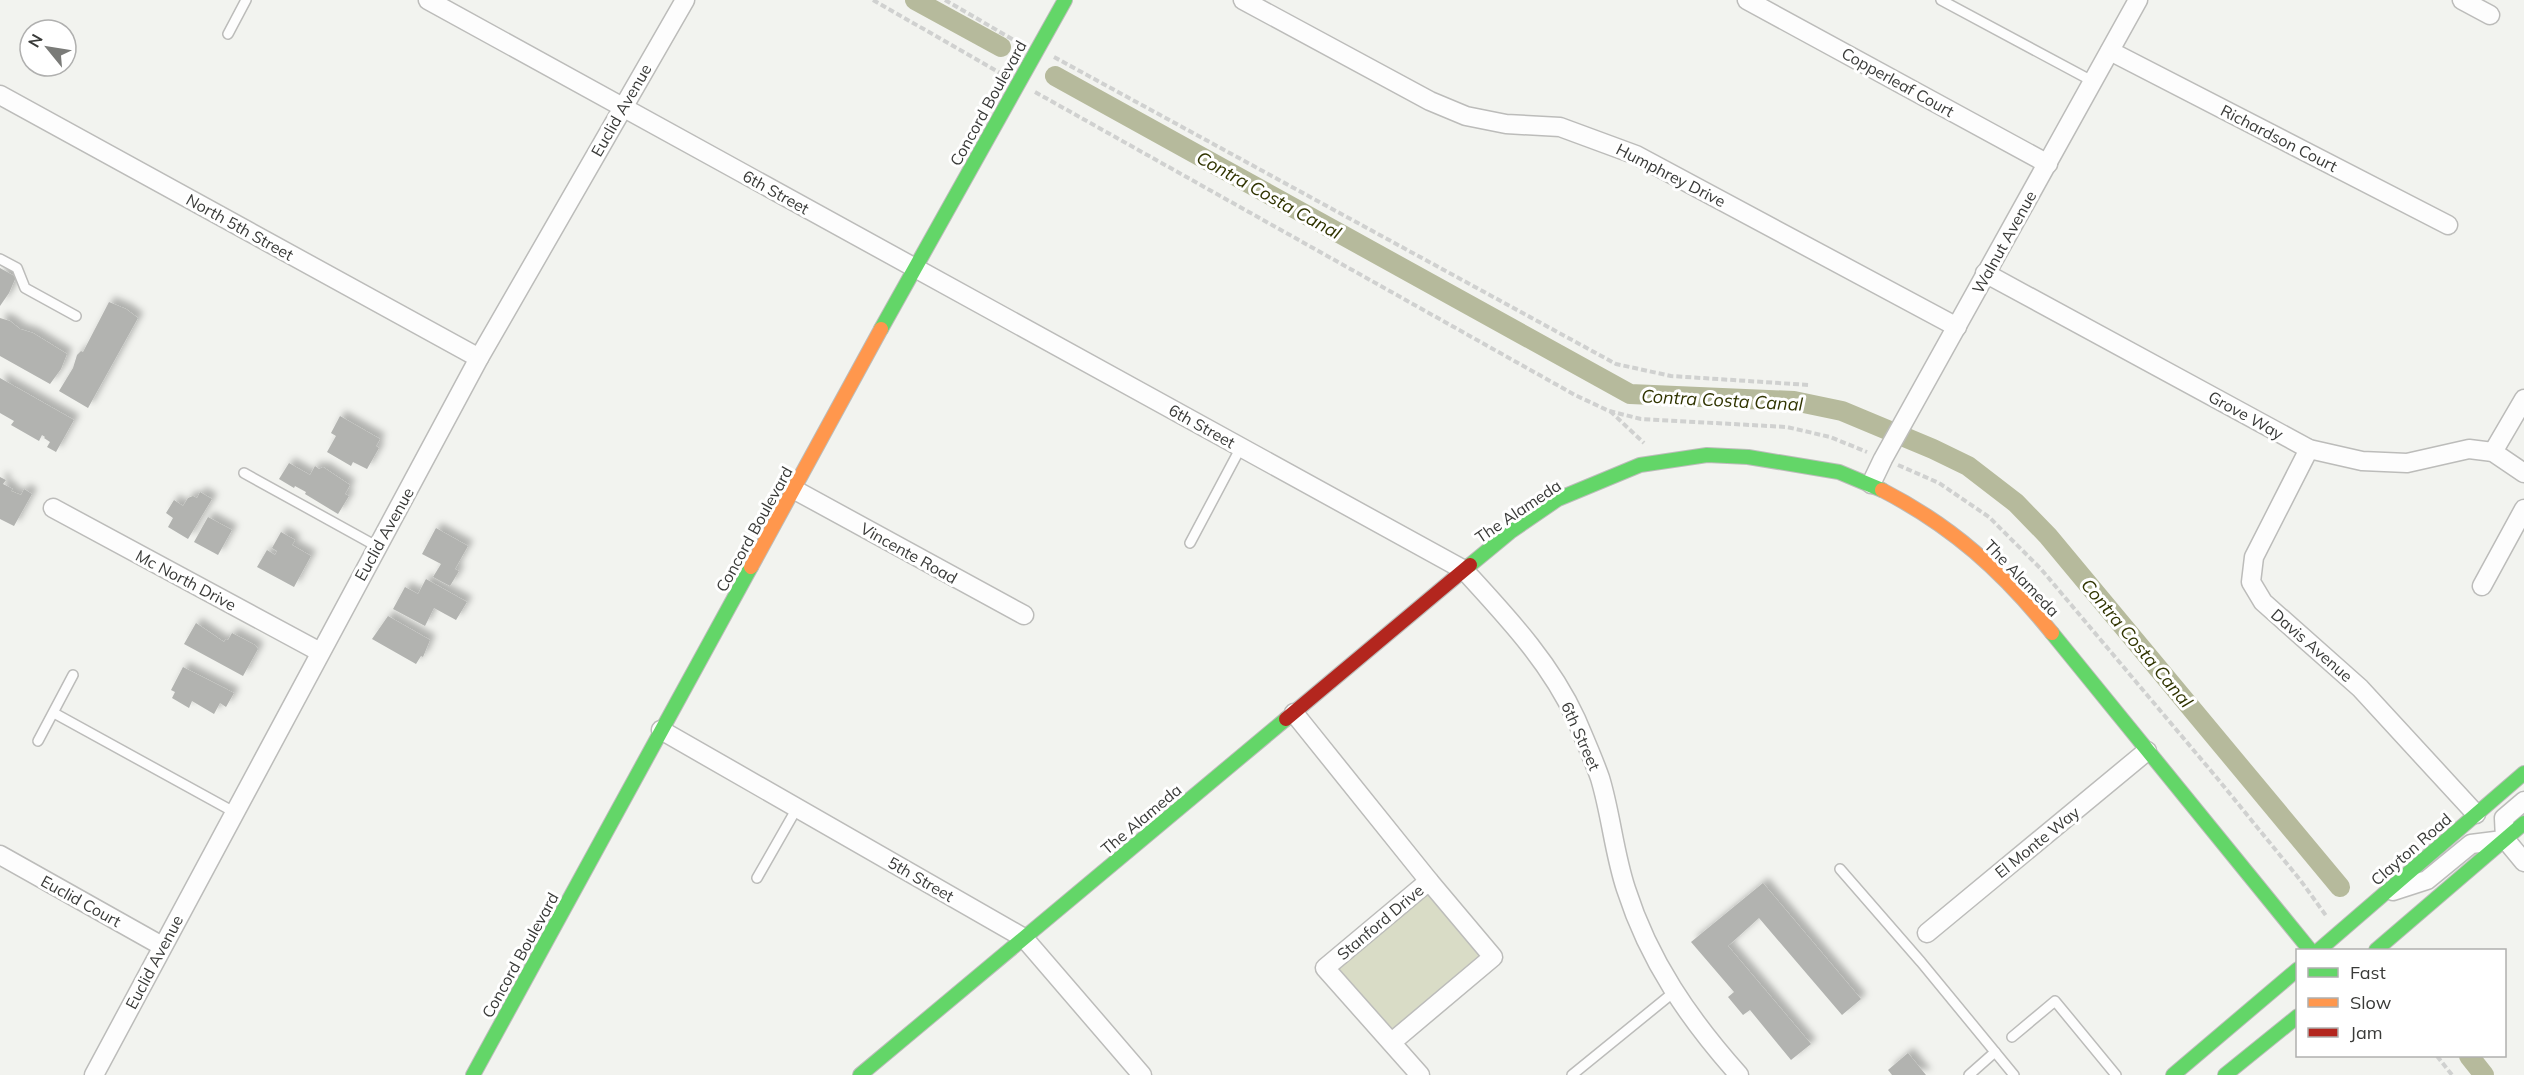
<svg xmlns="http://www.w3.org/2000/svg" width="2524" height="1075" font-family="Mulish,sans-serif">
<defs>
<filter id="shadow"><feDropShadow dx="5.5" dy="-5.5" stdDeviation="3" flood-color="#0004"/></filter>
</defs>
<rect width="100%" height="100%" fill="#f2f3ef"/>
<polygon fill="#d9dcc6" points="1429,881 1493,957 1392,1042 1325,968"/>
<g fill="none" stroke-linecap="round" stroke-linejoin="round">
<g stroke="#b6ba9c" stroke-width="20">
<polyline points="915,0 1001,47"/>
<polyline points="1055,76 1630,394 1794,401 1842,411 1933,449 1968,466 2016,503 2048,536 2340,887"/>
<polyline points="2469,1056 2484,1075"/>
</g>
</g>
<g fill="#b2b3b0" filter="url(#shadow)">
<polygon points="0,268 16,277 9,293 0,306"/>
<polygon points="109,302 126,309 138,318 88,408 59,391 73,368 77,355 81,351 83,352"/>
<polygon points="0,318 10,321 20,329 33,333 67,354 61,369 50,384 0,356"/>
<polygon points="0,378 74,420 56,452 47,447 50,442 44,438 45,437 42,435 39,441 11,425 14,421 0,413"/>
<polygon points="340,416 380,439 376,446 379,448 367,469 353,462 351,466 327,452 336,436 331,433"/>
<polygon points="289,463 310,475 315,466 319,469 323,467 350,485 345,494 349,496 338,514 305,494 306,492 295,486 294,488 279,479"/>
<polygon points="0,477 6,480 3,484 13,489 11,491 21,495 24,489 32,494 14,526 0,519"/>
<polygon points="200,492 212,499 188,539 168,527 173,518 166,513 174,500 183,506 188,498 193,496 197,498"/>
<polygon points="208,517 232,530 218,555 194,542"/>
<polygon points="436,528 468,546 455,569 459,571 450,586 433,577 441,564 422,554"/>
<polygon points="281,532 295,540 292,545 311,556 294,587 257,567 267,550 275,555 277,551 272,548"/>
<polygon points="426,579 467,602 456,620 434,608 425,626 393,609 405,587 418,594"/>
<polygon points="388,616 430,640 423,657 421,656 416,664 372,639"/>
<polygon points="196,623 224,642 226,639 228,640 232,633 255,645 258,649 243,676 184,644"/>
<polygon points="183,667 234,693 226,707 220,703 214,714 192,701 189,708 172,698 175,692 171,690"/>
<polygon points="1763,883 1861,999 1842,1015 1759,918 1728,946 1811,1044 1791,1060 1750,1010 1743,1015 1728,997 1734,992 1691,942"/>
<polygon points="1908,1053 1926,1075 1892,1075 1888,1070"/>
</g>
<g fill="none" stroke-linecap="round" stroke-linejoin="round">
<g stroke="#bcbcba" stroke-width="12">
<g id="lane">
<polyline points="1941,0 2094,82"/>
<polyline points="228,34 246,0"/>
<polyline points="0,259 17,268 25,288 76,316"/>
<polyline points="244,473 378,547"/>
<polyline points="1190,543 1241,447"/>
<polyline points="54,713 234,812"/>
<polyline points="38,741 73,675"/>
<polyline points="1840,869 1921,962 2014,1075"/>
<polyline points="757,878 797,808"/>
<polyline points="2012,1037 2055,1001 2116,1075"/>
<polyline points="1572,1075 1674,992"/>
<polyline points="1969,1075 1995,1052"/>
</g>
</g>
<g stroke="#bcbcba" stroke-width="21">
<g id="street">
<path d="M428 0 1464 570C1506 616 1550 662 1576 719 1584 738 1593 758 1600 778 1611 814 1614 853 1626 889 1649 961 1689 1019 1739 1075"/>
<polyline points="1243,0 1430,101 1466,116 1506,124 1560,127 1636,155 1957,327"/>
<polyline points="1747,0 2048,164"/>
<polyline points="2462,0 2490,15"/>
<polyline points="2110,51 2448,225"/>
<polyline points="0,95 479,358"/>
<polyline points="1985,273 2309,449 2362,461 2407,463 2469,449 2493,452 2524,473"/>
<polyline points="2309,449 2254,557 2251,582 2263,602 2360,688 2476,814"/>
<polyline points="2493,452 2524,399"/>
<polyline points="1871,484 1883,459 2138,0"/>
<polyline points="795,490 1024,615"/>
<polyline points="53,508 320,652"/>
<polyline points="2482,586 2524,509"/>
<polyline points="1294,713 1429,881 1325,968 1420,1075"/>
<polyline points="661,730 1024,938 1142,1075"/>
<polyline points="2505,839 2504,818 2524,801"/>
<polyline points="2505,839 2524,862"/>
<polyline points="0,855 162,946"/>
<polyline points="2393,891 2427,880 2471,844 2503,840"/>
<polyline points="1927,933 2147,751"/>
<polyline points="1392,1042 1493,957 1429,881"/>
<polyline points="94,1075 479,358 685,0"/>
</g>
</g>
<g stroke="#bcbcba" stroke-width="16">
<g id="fast">
<polyline points="881,329 1065,0"/>
<polyline points="1470,565 1510,532 1558,499 1640,465 1707,455 1748,457 1839,472 1882,490"/>
<polyline points="2052,633 2310,950"/>
<polyline points="2319,950 2524,773"/>
<polyline points="2376,950 2524,823"/>
<polyline points="473,1075 751,567"/>
<polyline points="860,1075 1286,719"/>
<polyline points="2173,1075 2298,969"/>
<polyline points="2225,1075 2298,1016"/>
</g>
</g>
<g stroke="#bcbcba" stroke-width="16">
<g id="slow">
<path d="M1882 490C1952 526 2002 571 2052 633"/>
<polyline points="751,567 881,329"/>
</g>
</g>
<g stroke="#bcbcba" stroke-width="16">
<polyline id="jam" points="1286,719 1470,565"/>
</g>
<g stroke="#d0d1d0" stroke-width="4" stroke-dasharray="6 3" stroke-linecap="butt">
<polyline points="873,0 1002,74"/>
<polyline points="945,0 1019,43"/>
<polyline points="1054,57 1616,364 1671,376 1809,385"/>
<polyline points="1035,92 1575,395 1609,411 1641,419 1787,427 1830,437 1867,452"/>
<polyline points="1610,411 1644,443"/>
<polyline points="1898,465 1939,483 1989,517 2041,569 2217,778 2301,881 2327,917"/>
<polyline points="2437,1056 2452,1075"/>
</g>
<use href="#lane" stroke="#fdfdfd" stroke-width="9"/>
<use href="#street" stroke="#fdfdfd" stroke-width="18"/>
<use href="#fast" stroke="#63d668" stroke-width="14"/>
<use href="#slow" stroke="#ff974d" stroke-width="14"/>
<use href="#jam" stroke="#b3261e" stroke-width="14"/>
</g>
<g text-anchor="middle" dominant-baseline="central" stroke-width="6" stroke-linejoin="round" paint-order="stroke">
<g font-size="16" fill="#393a38" stroke="#fff">
<text transform="translate(1898 82) rotate(29)">Copperleaf Court</text>
<text transform="translate(988 103) rotate(-61)">Concord Boulevard</text>
<text transform="translate(621 110) rotate(-60)">Euclid Avenue</text>
<text transform="translate(2279 138) rotate(27)">Richardson Court</text>
<text transform="translate(1671 175) rotate(27)">Humphrey Drive</text>
<text transform="translate(776 192) rotate(29)">6th Street</text>
<text transform="translate(240 227) rotate(29)">North 5th Street</text>
<text transform="translate(2004 242) rotate(-61)">Walnut Avenue</text>
<text transform="translate(2246 415) rotate(29)">Grove Way</text>
<text transform="translate(1202 426) rotate(29)">6th Street</text>
<text transform="translate(1518 511) rotate(-34)">The Alameda</text>
<text transform="translate(754 529) rotate(-61)">Concord Boulevard</text>
<text transform="translate(384 534) rotate(-61)">Euclid Avenue</text>
<text transform="translate(909 553) rotate(29)">Vincente Road</text>
<text transform="translate(2022 578) rotate(46)">The Alameda</text>
<text transform="translate(186 580) rotate(28)">Mc North Drive</text>
<text transform="translate(2312 645) rotate(41)">Davis Avenue</text>
<text transform="translate(1581 736) rotate(66)">6th Street</text>
<text transform="translate(1141 819) rotate(-40)">The Alameda</text>
<text transform="translate(2037 842) rotate(-39)">El Monte Way</text>
<text transform="translate(2411 849) rotate(-41)">Clayton Road</text>
<text transform="translate(921 879) rotate(30)">5th Street</text>
<text transform="translate(81 901) rotate(29)">Euclid Court</text>
<text transform="translate(1380 922) rotate(-40)">Stanford Drive</text>
<text transform="translate(520 955) rotate(-61)">Concord Boulevard</text>
<text transform="translate(154 962) rotate(-62)">Euclid Avenue</text>
</g>
<g font-size="18" font-style="italic" fill="#303400" stroke="#fff">
<text transform="translate(1269 195) rotate(29)">Contra Costa Canal</text>
<text transform="translate(1722 400) rotate(3)">Contra Costa Canal</text>
<text transform="translate(2137 643) rotate(50)">Contra Costa Canal</text>
</g>
</g>
<rect x="2296" y="949" width="210" height="108" fill="#ffffff" stroke="#b0b0af" stroke-width="1.5"/>
<rect x="2308" y="968" width="30" height="9" fill="#63d668" stroke="#b0b0af" stroke-width="1.5"/>
<text x="2350" y="979" font-size="18" fill="#393a38">Fast</text>
<rect x="2308" y="998" width="30" height="9" fill="#ff974d" stroke="#b0b0af" stroke-width="1.5"/>
<text x="2350" y="1009" font-size="18" fill="#393a38">Slow</text>
<rect x="2308" y="1028" width="30" height="9" fill="#b3261e" stroke="#b0b0af" stroke-width="1.5"/>
<text x="2350" y="1039" font-size="18" fill="#393a38">Jam</text>
<g transform="translate(48 48) rotate(300)"><circle r="28" fill="#ffffff" stroke="#b0b0af" stroke-width="1.5"/>
<path d="M0-4.5L10 22L0 15L-10 22Z" fill="#7a7b78"/>
<text y="-9" font-size="16" font-weight="bold" text-anchor="middle" fill="#393a38">N</text>
</g>
</svg>
